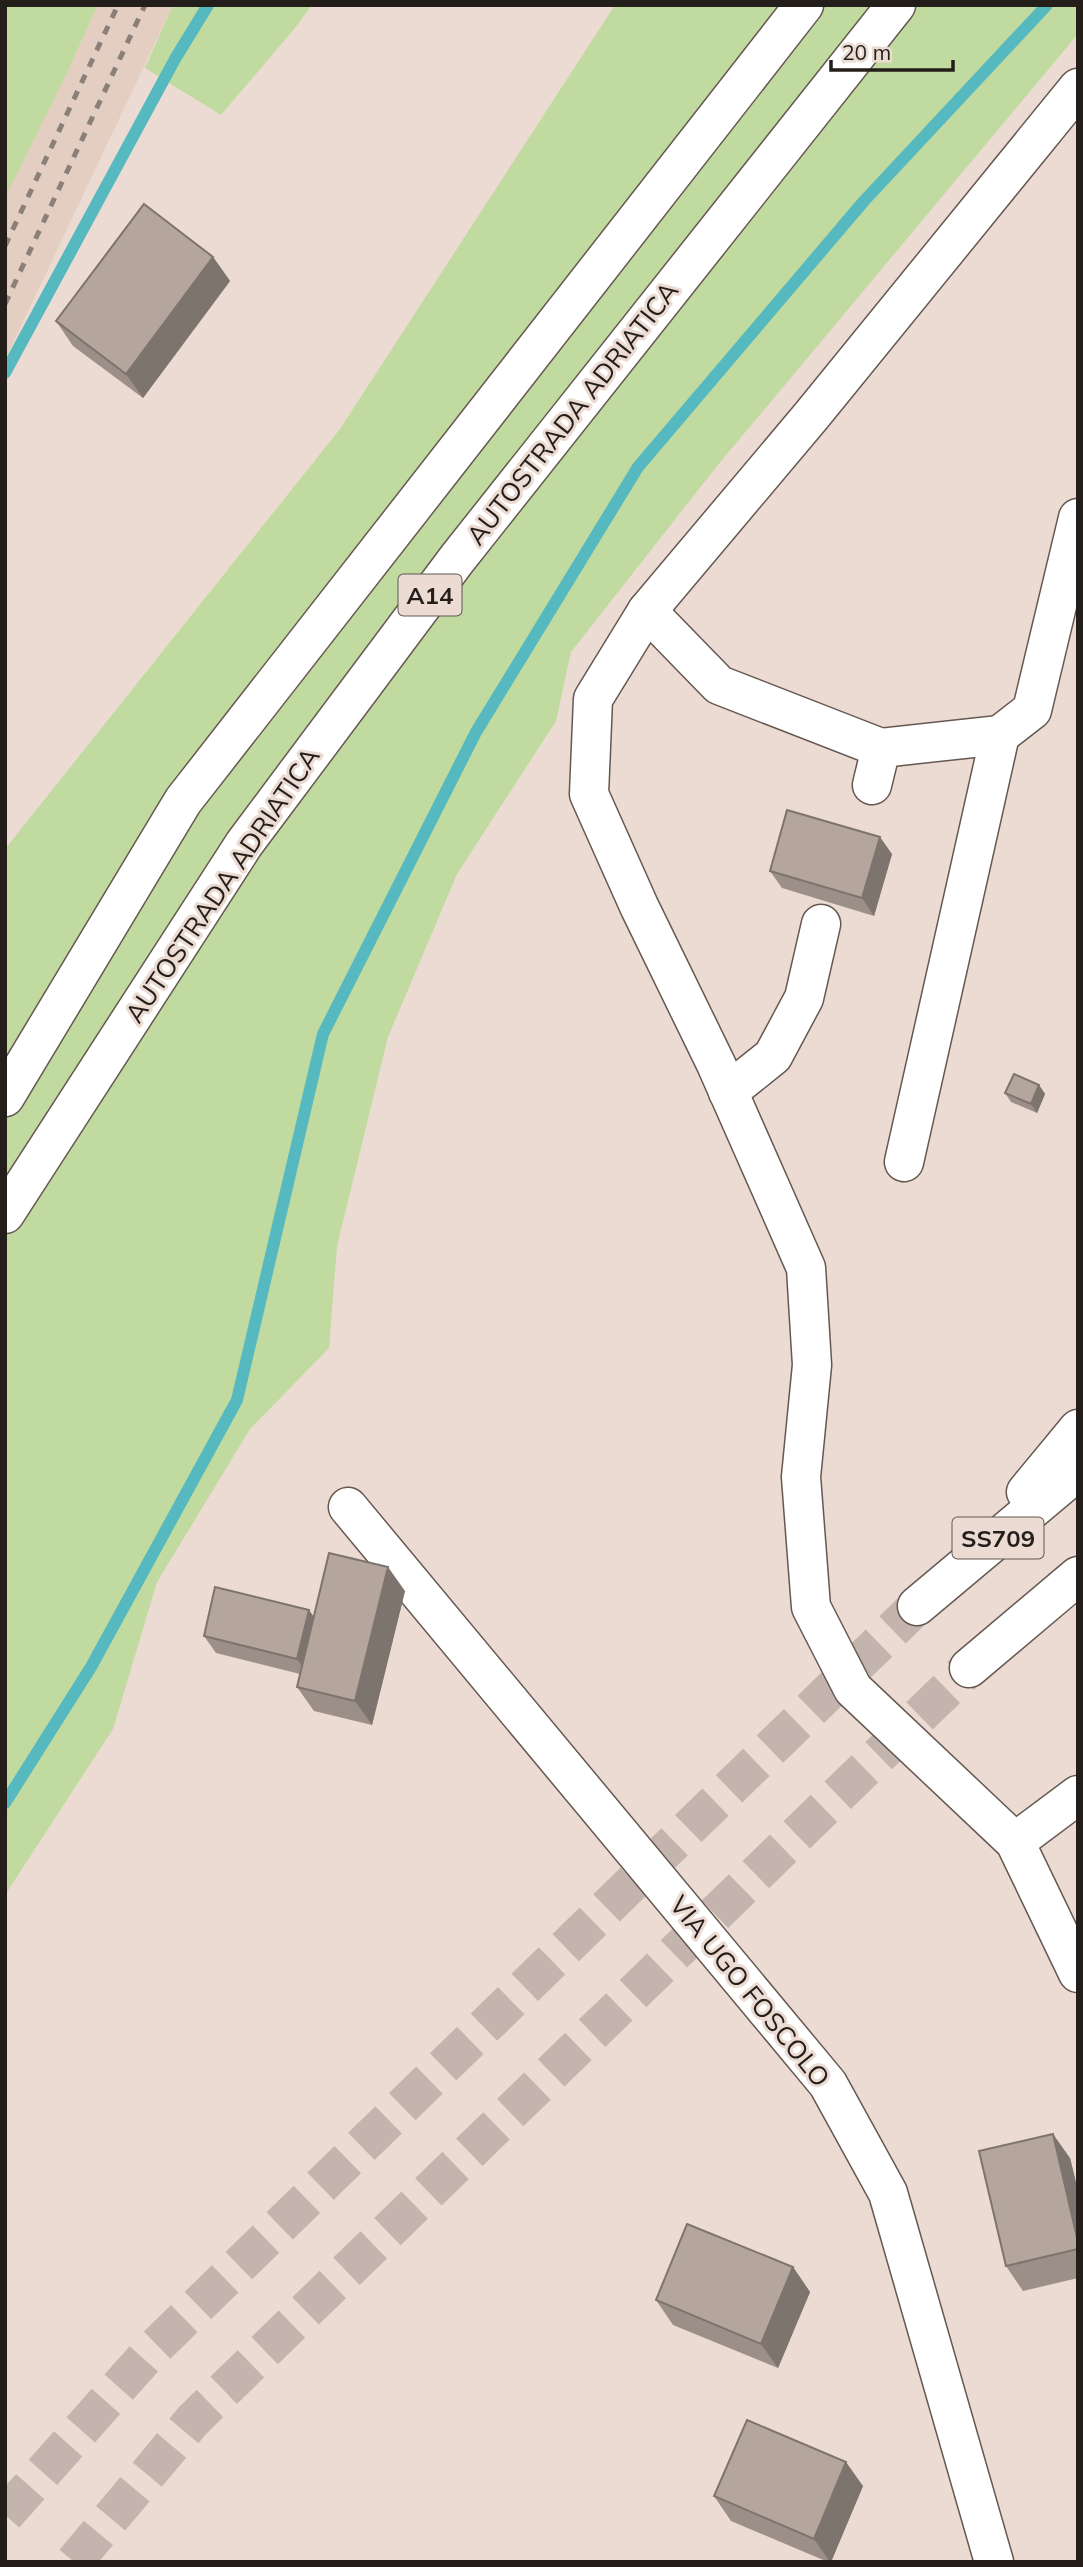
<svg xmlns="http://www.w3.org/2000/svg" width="1083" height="2567" font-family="Mulish,sans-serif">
<rect width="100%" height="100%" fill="#ebdbd2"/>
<polygon fill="#e4cec1" points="98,5 173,5 5,360 5,198 66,75"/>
<g fill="#c1daa0">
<polygon points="5,5 98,5 66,75 5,198"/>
<polygon points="173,5 312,5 295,28 221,115 145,68"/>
<polygon points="615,5 1078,5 1078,34 717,466 571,652 556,721 457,874 388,1037 337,1246 329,1348 250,1429 157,1582 113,1729 5,1895 5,849 340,429"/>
</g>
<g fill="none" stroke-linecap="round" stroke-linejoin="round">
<g stroke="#56b9bf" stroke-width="12">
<polyline points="5,373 175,59 208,5"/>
<polyline points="5,1803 91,1667 237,1400 323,1034 476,732 638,467 864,201 1047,5"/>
</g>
<g stroke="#c3b5ad" stroke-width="38" stroke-dasharray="38 19" stroke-linecap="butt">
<polyline points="5,2515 149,2353 917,1606"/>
<polyline points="74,2562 193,2420 969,1668"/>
</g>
<g stroke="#655851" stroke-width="41">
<g id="minor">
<polyline points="1078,88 812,415 647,611 593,699 589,794 639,906 716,1064 806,1268 812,1365 801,1477 811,1607 853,1689 1015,1842 1078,1973"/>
<polyline points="647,611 719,685 881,748 872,785"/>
<polyline points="881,748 1000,735"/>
<polyline points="728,1092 773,1056 804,998 821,924"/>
<polyline points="904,1162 1000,735 1032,710 1078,518"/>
<polyline points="348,1507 828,2084 888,2193 994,2562"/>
<polyline points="1015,1842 1078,1795"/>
</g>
</g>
<g stroke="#655851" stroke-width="41">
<g id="highway">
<polyline points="5,1097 183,801 804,5"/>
<polyline points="5,1214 244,844 457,559 896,5"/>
<polyline points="1026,1492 1078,1429"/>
<polyline points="917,1606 1078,1471"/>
<polyline points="969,1668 1078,1576"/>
</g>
</g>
<use href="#minor" stroke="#fff" stroke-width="38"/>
<use href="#highway" stroke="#fff" stroke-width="38"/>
<g stroke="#8a7f79" stroke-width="5" stroke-dasharray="9 9" stroke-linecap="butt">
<polyline points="5,246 118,5"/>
<polyline points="5,304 145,5"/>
</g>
</g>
<g fill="#9b8f87">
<polygon points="213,257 230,281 143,398 73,346 56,321"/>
<polygon points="892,854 874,916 782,888 770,871"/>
<polygon points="1039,1085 1045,1094 1037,1113 1011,1102 1005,1093"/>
<polygon points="405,1591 372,1725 314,1711 297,1687 300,1674 216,1653 204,1636 314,1617"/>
<polygon points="1070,2158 1078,2191 1078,2278 1023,2291 1006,2266"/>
<polygon points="793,2267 810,2292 778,2368 673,2325 656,2300"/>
<polygon points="863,2486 831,2562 828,2562 731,2521 714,2496"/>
</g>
<g fill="#7e746e">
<polygon points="213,257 230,281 143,398 126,374"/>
<polygon points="880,837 892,854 874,916 862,898"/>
<polygon points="1039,1085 1045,1094 1037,1113 1031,1104"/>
<polygon points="388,1567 405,1591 372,1725 355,1701"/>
<polygon points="309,1610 321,1627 309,1676 297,1659"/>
<polygon points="1053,2134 1070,2158 1078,2191 1078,2242"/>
<polygon points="793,2267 810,2292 778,2368 761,2344"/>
<polygon points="846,2462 863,2486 831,2562 830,2562 814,2539"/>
</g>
<g fill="#b4a69d" stroke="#7e746e" stroke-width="2">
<polygon points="144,204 213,257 126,374 56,321"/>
<polygon points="787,810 880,837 862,898 770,871"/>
<polygon points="1014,1074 1039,1085 1031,1104 1005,1093"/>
<polygon points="329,1553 388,1567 355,1701 297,1687"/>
<polygon points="215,1587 309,1610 297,1659 204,1636"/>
<polygon points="1053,2134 1078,2242 1078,2249 1006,2266 979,2151"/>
<polygon points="687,2224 793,2267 761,2344 656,2300"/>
<polygon points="747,2420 846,2462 814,2539 714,2496"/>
</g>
<g text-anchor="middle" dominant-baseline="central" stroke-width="6" stroke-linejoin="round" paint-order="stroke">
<g fill="#ebdbd2" stroke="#605752" stroke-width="2">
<rect x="398.5" y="574.5" width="63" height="41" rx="5"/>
<rect x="952.5" y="1517.5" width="91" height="41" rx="5"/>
</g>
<g font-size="24" font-weight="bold" fill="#241e1b">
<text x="430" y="595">A14</text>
<text x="998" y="1538">SS709</text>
</g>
<g font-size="26" fill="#241e1b" stroke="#ebdbd2">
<text transform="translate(572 413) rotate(-52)">AUTOSTRADA ADRIATICA</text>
<text transform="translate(222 885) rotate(-56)">AUTOSTRADA ADRIATICA</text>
<text transform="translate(750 1991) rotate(51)">VIA UGO FOSCOLO</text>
</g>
</g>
<rect width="1083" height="2567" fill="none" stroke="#241e1b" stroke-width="14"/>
<path d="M831 60v10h122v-10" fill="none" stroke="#241e1b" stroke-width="3.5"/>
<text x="842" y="60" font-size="21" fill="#241e1b" stroke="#ebdbd2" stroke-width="5" paint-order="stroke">20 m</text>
</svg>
